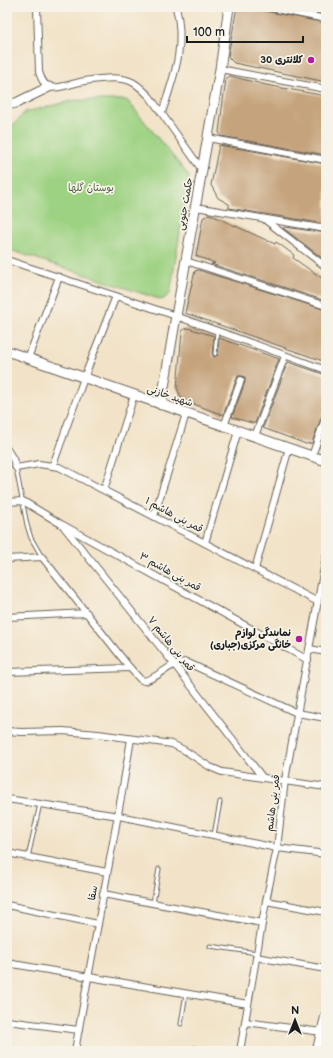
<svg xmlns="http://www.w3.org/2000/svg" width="333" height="1058" font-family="'Balsamiq Sans','Playpen Sans Arabic',sans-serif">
<rect width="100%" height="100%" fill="#f7f3e8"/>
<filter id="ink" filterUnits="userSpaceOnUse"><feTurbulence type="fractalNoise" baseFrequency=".025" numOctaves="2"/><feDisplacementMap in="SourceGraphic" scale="8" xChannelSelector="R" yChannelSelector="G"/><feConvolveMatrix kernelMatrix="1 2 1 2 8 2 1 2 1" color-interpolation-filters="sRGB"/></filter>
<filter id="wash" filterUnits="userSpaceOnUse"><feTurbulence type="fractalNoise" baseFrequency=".012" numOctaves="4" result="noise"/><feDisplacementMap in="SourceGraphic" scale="16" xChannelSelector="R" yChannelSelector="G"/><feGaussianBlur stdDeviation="0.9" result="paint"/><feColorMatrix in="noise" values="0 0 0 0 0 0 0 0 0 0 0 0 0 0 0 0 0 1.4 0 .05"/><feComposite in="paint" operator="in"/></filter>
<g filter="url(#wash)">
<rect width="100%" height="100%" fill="#f2e3c8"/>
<polygon fill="#9dd282" stroke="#5c774f" points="76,100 127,100 189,176 170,294 162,300 7,249 7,132 25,112"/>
<g id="blocks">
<g fill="#c5a37c">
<polygon points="237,7 245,7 326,23 326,82 234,63 228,57"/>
<polygon points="289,7 326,7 326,14"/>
<polygon points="230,76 266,85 326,96 324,116 326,116 326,155 221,136 219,132 221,116 226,79"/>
<polygon points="219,145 326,164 326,224 229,208 229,204 218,198 211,185"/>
<polygon points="209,214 275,244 276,242 282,246 294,255 293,258 326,281 326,301 211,264 215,263 196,256 203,218"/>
<polygon points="285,227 326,233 326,261 283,228"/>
<polygon points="198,270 326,310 326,362 185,313 195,271"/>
<polygon points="188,328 214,336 212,354 214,357 218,355 219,338 279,359 255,423 252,423 232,417 245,382 245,377 242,376 238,376 237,378 223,415 183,400 180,395 177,388 182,332 184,329"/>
<polygon points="288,362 326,375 326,412 322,415 312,443 306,444 263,428"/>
<polygon points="326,430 326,450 320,448"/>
</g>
</g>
</g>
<g filter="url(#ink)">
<use href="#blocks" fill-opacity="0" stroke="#676258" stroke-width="1"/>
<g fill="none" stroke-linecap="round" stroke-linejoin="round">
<g stroke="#676258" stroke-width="5">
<g id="lane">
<polyline points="215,354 217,331"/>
<polyline points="16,468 27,525 31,538 42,557"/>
<polyline points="214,835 220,802"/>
<polyline points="28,857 40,804"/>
<polyline points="153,903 159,869"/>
<polyline points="210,946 257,953"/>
<polyline points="181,1024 186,993"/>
<polyline points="194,1048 213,1051"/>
</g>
</g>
<g stroke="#676258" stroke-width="8">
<g id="street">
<path d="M37 7 39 72C41 78 43 84 49 87 55 90 77 82 85 81 97 79 111 77 122 79 134 80 142 89 150 97L202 170"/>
<polyline points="266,7 326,19"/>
<polyline points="220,69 326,89"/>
<path d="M162 113C174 76 186 47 176 7"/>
<polyline points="208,138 326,160"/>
<polyline points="196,207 326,229"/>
<polyline points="264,219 326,267"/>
<polyline points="7,260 176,316 326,370"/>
<polyline points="186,261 326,306"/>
<polyline points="28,358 59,277"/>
<polyline points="224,426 241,380"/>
<polyline points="255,436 285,356"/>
<polyline points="7,449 13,459 16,468 39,464 59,467 318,602"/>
<polyline points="312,456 326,416"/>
<polyline points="53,465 84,378 116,296"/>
<polyline points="104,490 134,395"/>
<polyline points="7,502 23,501 61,524 308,660"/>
<polyline points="154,516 186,414"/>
<polyline points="64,527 174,664 263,778"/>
<polyline points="205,543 238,431"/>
<path d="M7 559 42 557 130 668 140 679 144 681C161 677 168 663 186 662L297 713 326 718"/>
<polyline points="255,569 289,448"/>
<polyline points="7,617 87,613"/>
<polyline points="310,649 326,652"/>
<polyline points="7,672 130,668"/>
<polyline points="7,731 21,732 63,731 98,734 172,744 184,750 210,767 222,772 326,787"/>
<polyline points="7,799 119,816 277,848 326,854"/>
<polyline points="7,853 107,872"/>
<polyline points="103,894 262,923"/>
<polyline points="266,901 326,912"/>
<polyline points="7,905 98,924"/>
<polyline points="256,957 326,969"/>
<polyline points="7,963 248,1004"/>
<polyline points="7,1021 79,1030"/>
<polyline points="245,1022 322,1032"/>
<path d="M75 1051C93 947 114 843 131 739"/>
<polyline points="240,1051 266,901 277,848 285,780 326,557"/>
</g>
</g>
<g stroke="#676258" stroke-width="11">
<g id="secondary">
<polyline points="7,105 16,103 49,87"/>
<polyline points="7,351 326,461"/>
<polyline points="161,405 176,316 220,69 229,7"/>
<polyline points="317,1051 326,1015"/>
</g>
</g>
<use href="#lane" stroke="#fff" stroke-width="3"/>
<use href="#street" stroke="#fff" stroke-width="6"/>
<use href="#secondary" stroke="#fff" stroke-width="9"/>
</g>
</g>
<g fill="#b5179e" stroke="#f7f3e8" stroke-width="1.5">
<circle cx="311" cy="60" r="4"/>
<circle cx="299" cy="639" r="4"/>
</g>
<g text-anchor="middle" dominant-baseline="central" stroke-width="3.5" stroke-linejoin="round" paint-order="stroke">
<g font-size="10" font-weight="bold" fill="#1c1c1c" stroke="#f7f3e8" text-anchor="end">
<text x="303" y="60">کلانتری 30</text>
<text x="291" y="633">نمایندگی لوازم<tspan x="291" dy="12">خانگی مرکزی(جباری)</tspan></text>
</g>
<g font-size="10" fill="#495c40" stroke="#f7f3e8">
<text x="91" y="188">بوستان گلها</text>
</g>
<g font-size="10" fill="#1c1c1c" stroke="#f7f3e8">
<text transform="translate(185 204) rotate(-80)">حکمت جنوبی</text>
<text transform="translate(170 396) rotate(19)">شهید خازنی</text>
<text transform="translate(174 515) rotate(28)">قمر بنی هاشم ۱</text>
<text transform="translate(170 572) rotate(29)">قمر بنی هاشم ۳</text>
<text transform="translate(171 644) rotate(51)">قمر بنی هاشم ۷</text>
<text transform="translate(273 803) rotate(-83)">قمر بنی هاشم</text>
<text transform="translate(93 893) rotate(-80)">سقا</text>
</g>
</g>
<rect width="333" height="1058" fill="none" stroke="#f7f3e8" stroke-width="24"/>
<g transform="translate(295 1020)" stroke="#f7f3e8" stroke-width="3" paint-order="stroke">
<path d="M0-3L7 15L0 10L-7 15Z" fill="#1c1c1c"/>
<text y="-6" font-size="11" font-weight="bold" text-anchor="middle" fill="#1c1c1c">N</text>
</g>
<path d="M187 36v6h116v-6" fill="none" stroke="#1c1c1c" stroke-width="2"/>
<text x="193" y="36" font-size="12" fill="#1c1c1c" stroke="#f7f3e8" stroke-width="3" paint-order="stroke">100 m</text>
</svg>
